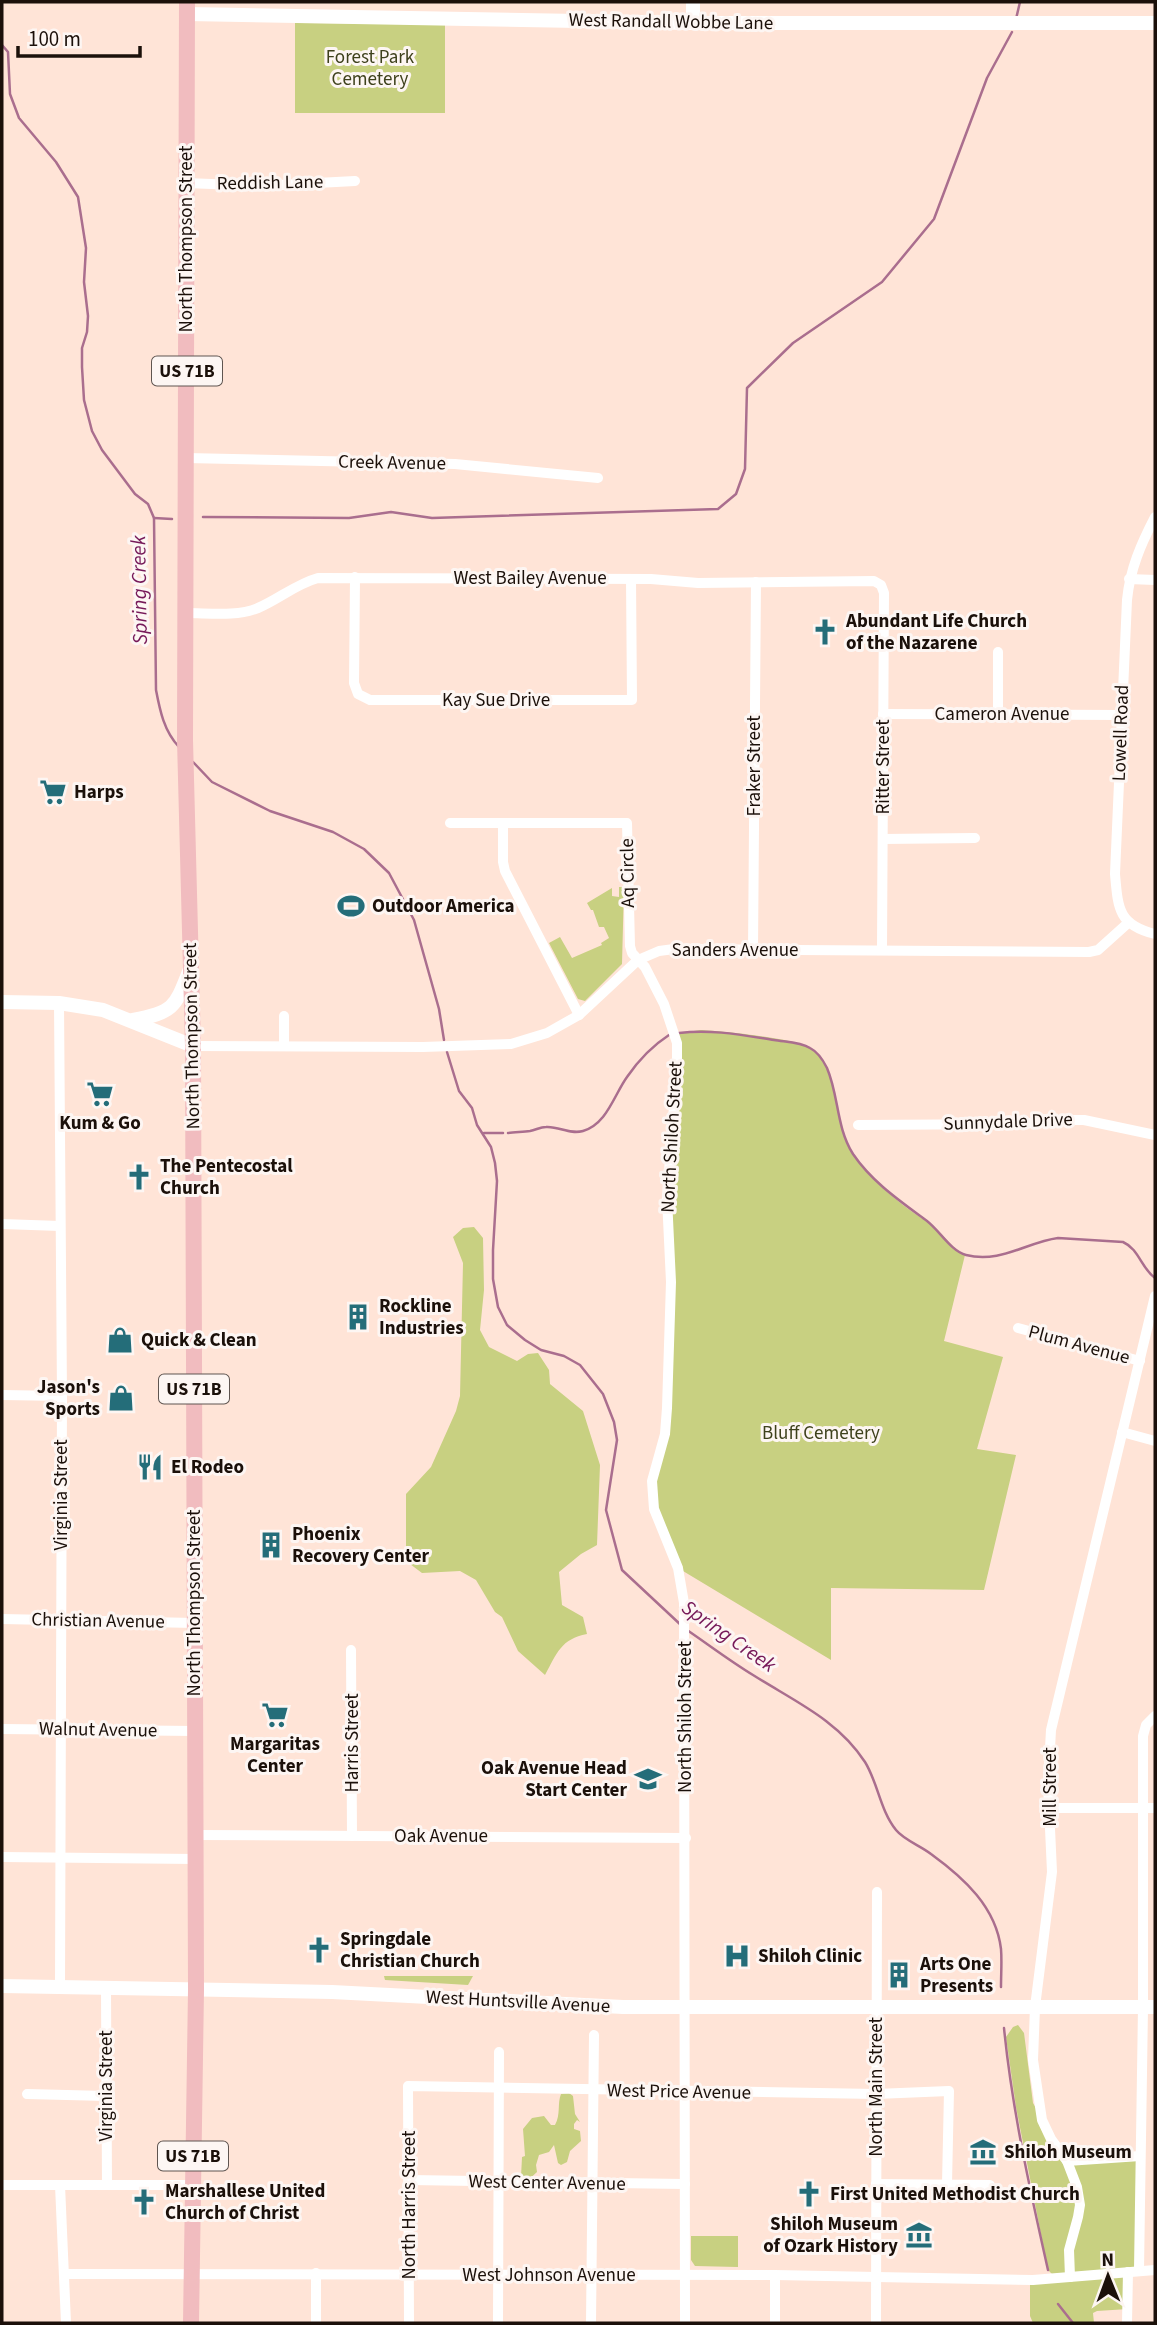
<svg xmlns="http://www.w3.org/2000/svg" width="1157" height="2325" font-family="'Source Sans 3',sans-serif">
<rect width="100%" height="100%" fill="#ffe4d7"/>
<g fill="#c8d081">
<polygon points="295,23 445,24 445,113 295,113"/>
<polygon points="619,887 624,887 622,964 585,1001 578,999 549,943 560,937 572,958 602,945 601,943 609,938 604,927 599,927 593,910 591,910 587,903 612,888 612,896 619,897"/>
<path d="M700 1030C722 1031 793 1038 811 1048 838 1064 834 1114 846 1141 858 1167 885 1191 907 1208 916 1215 926 1220 934 1227 946 1237 951 1248 965 1255L944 1341 1003 1357 977 1449 1016 1455 984 1590 831 1588V1660L678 1568 653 1497 665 1434 667 1198 674 1034Z"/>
<path d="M474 1227 483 1238 484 1290 480 1330 489 1347 517 1361 528 1354 538 1353 549 1370 550 1384 583 1411 600 1465 597 1545 581 1554 559 1572 562 1605 583 1617 587 1634C561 1639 557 1653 545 1675L518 1651 502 1617 495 1612 476 1580 460 1571 422 1573 406 1561V1494L431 1467 456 1411 460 1396 463 1263 453 1237 463 1228Z"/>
<polygon points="384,1976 473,1976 468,1985 385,1980"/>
<polygon points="1018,2025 1024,2033 1033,2103 1067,2161 1140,2156 1139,2270 1128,2272 1128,2309 1097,2311 1093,2313 1094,2323 1033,2323 1030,2316 1030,2280 1056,2278 1048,2270 1016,2107 1006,2037 1013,2027"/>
<path d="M569 2093 573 2096 575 2114 580 2122 577 2120 574 2124V2129L580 2131 581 2141 570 2151 567 2162 561 2165 558 2163 554 2145 549 2152 539 2155 536 2165 537 2172 526 2182 521 2177 522 2157 525 2156 523 2129 532 2118 544 2116 551 2125H555C561 2114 557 2104 561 2094Z"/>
<polygon points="691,2236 738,2236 738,2267 695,2266 691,2260"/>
</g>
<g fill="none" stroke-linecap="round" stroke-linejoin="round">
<g stroke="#aa6e8e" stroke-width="2.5">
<polyline points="1016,19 1020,2"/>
<path d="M2 45 8 52 10 94 19 118 56 162 78 197 86 248 84 282 88 316 87 332 82 348V367L84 400 92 431 102 450 135 494 148 504 154 518 156 690C160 711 164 731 179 747"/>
<polyline points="203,517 349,518 391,512 432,518 718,509 736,494 745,469 747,388 793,343 882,282 934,219 987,78 1012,32"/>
<polyline points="154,518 172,519"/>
<polyline points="193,762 212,782 270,811 333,832 364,849 389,873 414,920 439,1009 444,1040"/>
<path d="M679 1033C712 1029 742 1035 774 1040 785 1042 800 1042 810 1048 818 1052 823 1060 827 1068 839 1096 836 1127 853 1154 872 1182 900 1201 927 1221 940 1231 951 1251 966 1255 1000 1264 1027 1242 1058 1238L1123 1242C1139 1249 1141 1268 1155 1278"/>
<polyline points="447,1052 459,1091 472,1108 477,1125 491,1147 495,1163 497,1181 493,1250 493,1279 498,1307 507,1325 525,1340 541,1350 564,1356 580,1365 603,1394 614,1422 617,1440 606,1510 622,1570 682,1626"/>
<polyline points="484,1133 503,1133"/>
<path d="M508 1133C515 1132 523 1132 530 1131 536 1130 540 1127 546 1127 559 1126 570 1135 583 1131 607 1124 614 1095 627 1077 638 1061 652 1046 669 1035"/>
<path d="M687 1630C709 1645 730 1661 753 1675 794 1701 838 1720 865 1762 878 1783 880 1810 896 1830 904 1840 921 1846 931 1854 964 1878 996 1907 1001 1949 1002 1961 1001 1974 1001 1987"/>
<path d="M1004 2028C1012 2109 1030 2190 1048 2270"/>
<polyline points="1058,2304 1073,2323"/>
</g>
<g stroke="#fff" stroke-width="10">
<polyline points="186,183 260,186 355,181"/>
<polyline points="186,458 455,464 598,478"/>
<path d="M1155 517C1141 544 1130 569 1127 600L1115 874C1118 908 1118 925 1155 934"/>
<polyline points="355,577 354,683 358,694 370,700 632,700 631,579"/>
<polyline points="1129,579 1155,580"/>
<path d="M186 613C209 613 236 617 258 608 279 599 296 584 318 578L651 579 698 583 874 581 881 585 884 593 882 950"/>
<polyline points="883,714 1122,715"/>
<polyline points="998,714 998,652"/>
<polyline points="450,823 627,823 630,946 632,953 645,967 664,1004 677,1043 677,1067 667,1198 671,1282 667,1408 665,1434 652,1481 654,1509 678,1568 684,1603 685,2323"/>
<polyline points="503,823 503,862 505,871 579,1015"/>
<polyline points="883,839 975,838"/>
<polyline points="753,950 756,582"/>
<polyline points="59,1003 62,1396 60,1987"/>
<polyline points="284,1016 284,1046"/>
<polyline points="193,1046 423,1047 511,1044 547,1033 579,1015 638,960 659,951 674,949 1089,952 1098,950 1128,923"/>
<polyline points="858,1125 1022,1124 1062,1120 1084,1120 1155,1135"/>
<polyline points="2,1224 60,1226"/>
<polyline points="1018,1328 1140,1361"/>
<polyline points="2,1395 62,1396"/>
<polyline points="1122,1432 1155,1441"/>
<polyline points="2,1619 195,1623"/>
<polyline points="351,1650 352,1836"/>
<polyline points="2,1729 195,1731"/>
<polyline points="1049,1808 1155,1808"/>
<polyline points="195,1835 686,1838"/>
<polyline points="2,1857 195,1859"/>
<polyline points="106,1988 107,2185"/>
<polyline points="27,2094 106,2096"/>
<polyline points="1067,2161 1140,2156"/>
<polyline points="409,2180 685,2184"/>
<polyline points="876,2184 990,2185"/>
<polyline points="2,2185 192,2185"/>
<polyline points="60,2185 66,2323"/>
<polyline points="1139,2270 1143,2007 1143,1736 1146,1725 1155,1716"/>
<polyline points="66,2274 775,2275 1033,2280 1155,2270"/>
<polyline points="775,2275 775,2323"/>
<polyline points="1070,2277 1069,2250 1078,2217 1080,2205 1077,2187 1067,2161 1051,2139 1042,2120 1033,2060 1035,2007 1052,1872 1048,1785 1051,1730 1155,1296"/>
<polyline points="316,2323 316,2273"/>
<polyline points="409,2323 408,2086 876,2094 949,2091 947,2184"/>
<polyline points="498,2323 499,2052"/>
<polyline points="591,2323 594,2035"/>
<polyline points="876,2323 877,1892"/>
<polyline points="1127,2323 1128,2272"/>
</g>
<g stroke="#fff" stroke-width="14">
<polyline points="693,2 693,23"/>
<polyline points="187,14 693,23 1155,23"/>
<polyline points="2,1002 59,1003 103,1010 193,1046"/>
<path d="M133 1020C175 1012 175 1007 190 969"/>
<polyline points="2,1986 332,1992 623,2007 1155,2007"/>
</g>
<polyline stroke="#f1bcbf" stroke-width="16" points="187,2 185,740 193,1046 196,1990 191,2323"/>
</g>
<defs>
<g id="church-bare" transform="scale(2.1)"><path d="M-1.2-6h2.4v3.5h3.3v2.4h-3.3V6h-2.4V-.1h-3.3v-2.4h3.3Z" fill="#246d79" stroke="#fdf6f3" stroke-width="2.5" paint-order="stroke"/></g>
<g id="supermarket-bare" transform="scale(2.1)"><path d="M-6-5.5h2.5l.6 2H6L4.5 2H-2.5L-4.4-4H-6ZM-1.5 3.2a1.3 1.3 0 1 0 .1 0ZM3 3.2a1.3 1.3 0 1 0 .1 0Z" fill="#246d79" stroke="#fdf6f3" stroke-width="2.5" paint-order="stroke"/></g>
<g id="stadium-bare" transform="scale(2.1)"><path d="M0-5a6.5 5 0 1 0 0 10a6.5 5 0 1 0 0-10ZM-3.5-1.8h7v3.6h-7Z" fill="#246d79" stroke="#fdf6f3" stroke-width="2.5" paint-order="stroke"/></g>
<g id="building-bare" transform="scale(2.1)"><path d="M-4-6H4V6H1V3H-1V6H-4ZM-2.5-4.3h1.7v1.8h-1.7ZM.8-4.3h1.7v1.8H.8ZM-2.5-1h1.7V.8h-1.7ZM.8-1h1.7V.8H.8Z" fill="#246d79" stroke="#fdf6f3" stroke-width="2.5" paint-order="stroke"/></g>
<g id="shop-bare" transform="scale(2.1)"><path d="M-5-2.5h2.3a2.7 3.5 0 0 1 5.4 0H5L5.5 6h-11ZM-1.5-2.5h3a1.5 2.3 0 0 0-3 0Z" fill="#246d79" stroke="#fdf6f3" stroke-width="2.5" paint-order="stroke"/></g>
<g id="restaurant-bare" transform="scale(2.1)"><path d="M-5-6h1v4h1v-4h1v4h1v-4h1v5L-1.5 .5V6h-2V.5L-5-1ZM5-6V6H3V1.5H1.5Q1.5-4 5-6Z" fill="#246d79" stroke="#fdf6f3" stroke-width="2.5" paint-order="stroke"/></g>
<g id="school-bare" transform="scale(2.1)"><path d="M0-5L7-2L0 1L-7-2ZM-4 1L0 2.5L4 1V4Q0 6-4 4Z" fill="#246d79" stroke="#fdf6f3" stroke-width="2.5" paint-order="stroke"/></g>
<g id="hospital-bare" transform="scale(2.1)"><path d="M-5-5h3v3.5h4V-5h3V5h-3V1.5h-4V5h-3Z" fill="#246d79" stroke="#fdf6f3" stroke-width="2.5" paint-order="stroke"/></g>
<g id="museum-bare" transform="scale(2.1)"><path d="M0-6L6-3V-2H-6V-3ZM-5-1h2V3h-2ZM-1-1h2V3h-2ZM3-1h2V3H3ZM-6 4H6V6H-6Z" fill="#246d79" stroke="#fdf6f3" stroke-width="2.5" paint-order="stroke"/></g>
</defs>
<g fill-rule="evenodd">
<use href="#church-bare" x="825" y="632"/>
<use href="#supermarket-bare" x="53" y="792"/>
<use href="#stadium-bare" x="351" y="906"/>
<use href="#supermarket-bare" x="100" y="1094"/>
<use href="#church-bare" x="139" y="1177"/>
<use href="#building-bare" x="358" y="1317"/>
<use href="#shop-bare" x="120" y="1340"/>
<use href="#shop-bare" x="121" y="1398"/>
<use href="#restaurant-bare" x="150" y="1467"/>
<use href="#building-bare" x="271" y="1545"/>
<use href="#supermarket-bare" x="275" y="1715"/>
<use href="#school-bare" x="648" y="1779"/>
<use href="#church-bare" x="319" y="1950"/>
<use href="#hospital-bare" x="737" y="1956"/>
<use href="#building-bare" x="899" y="1975"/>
<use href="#museum-bare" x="983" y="2152"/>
<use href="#church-bare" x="809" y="2194"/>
<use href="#church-bare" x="144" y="2202"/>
<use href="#museum-bare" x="919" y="2235"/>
</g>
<g text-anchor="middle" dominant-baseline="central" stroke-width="6" stroke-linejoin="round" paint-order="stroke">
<g fill="#fdf6f3" stroke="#5f5550" stroke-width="2">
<rect x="152" y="356.5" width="70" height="29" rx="5"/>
<rect x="159" y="1374.5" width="70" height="29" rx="5"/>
<rect x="158" y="2141.5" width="70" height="29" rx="5"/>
</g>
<g font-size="18" font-weight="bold" fill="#1b100a">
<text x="187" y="371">US 71B</text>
<text x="194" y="1389">US 71B</text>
<text x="193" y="2156">US 71B</text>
</g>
<g font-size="19" fill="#1b100a" stroke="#fdf6f3">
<text transform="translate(671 22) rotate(1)">West Randall Wobbe Lane</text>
<text transform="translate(270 183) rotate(-1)">Reddish Lane</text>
<text transform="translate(186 239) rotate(-90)">North Thompson Street</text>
<text transform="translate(392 463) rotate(1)">Creek Avenue</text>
<text x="530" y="578">West Bailey Avenue</text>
<text x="496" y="700">Kay Sue Drive</text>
<text x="1002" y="714">Cameron Avenue</text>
<text transform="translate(1121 733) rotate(-88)">Lowell Road</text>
<text transform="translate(754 766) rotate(-90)">Fraker Street</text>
<text transform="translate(883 767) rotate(-90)">Ritter Street</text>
<text transform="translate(628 873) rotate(-91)">Aq Circle</text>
<text x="735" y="950">Sanders Avenue</text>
<text transform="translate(192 1036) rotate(-91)">North Thompson Street</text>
<text transform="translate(1008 1122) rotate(-2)">Sunnydale Drive</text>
<text transform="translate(672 1137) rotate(-87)">North Shiloh Street</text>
<text transform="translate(1079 1345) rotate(15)">Plum Avenue</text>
<text transform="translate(61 1495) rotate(-90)">Virginia Street</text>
<text transform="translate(194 1603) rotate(-90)">North Thompson Street</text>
<text transform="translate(98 1621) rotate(1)">Christian Avenue</text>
<text transform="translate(685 1717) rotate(-90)">North Shiloh Street</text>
<text transform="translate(98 1730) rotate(1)">Walnut Avenue</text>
<text transform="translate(352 1743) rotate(-90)">Harris Street</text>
<text transform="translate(1050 1787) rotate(-90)">Mill Street</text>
<text x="441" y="1836">Oak Avenue</text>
<text transform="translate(518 2002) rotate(3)">West Huntsville Avenue</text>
<text transform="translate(106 2086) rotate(-90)">Virginia Street</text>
<text transform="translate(876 2087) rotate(-90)">North Main Street</text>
<text transform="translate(679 2092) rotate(1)">West Price Avenue</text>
<text transform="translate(547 2183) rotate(1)">West Center Avenue</text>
<text transform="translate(409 2205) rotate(-90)">North Harris Street</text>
<text x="549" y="2275">West Johnson Avenue</text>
</g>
<g font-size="19" fill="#3e411c" stroke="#fdf6f3">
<text x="370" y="57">Forest Park<tspan x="370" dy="22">Cemetery</tspan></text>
<text x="821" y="1433">Bluff Cemetery</text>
</g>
<g font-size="19" font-weight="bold" fill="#1b100a" stroke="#fdf6f3" text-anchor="start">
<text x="846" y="621">Abundant Life Church<tspan x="846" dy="22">of the Nazarene</tspan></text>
<text x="74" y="792">Harps</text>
<text x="372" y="906">Outdoor America</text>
<text x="100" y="1123" text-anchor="middle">Kum &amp; Go</text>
<text x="160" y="1166">The Pentecostal<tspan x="160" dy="22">Church</tspan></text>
<text x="379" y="1306">Rockline<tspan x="379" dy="22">Industries</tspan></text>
<text x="141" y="1340">Quick &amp; Clean</text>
<text x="100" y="1387" text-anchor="end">Jason's<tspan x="100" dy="22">Sports</tspan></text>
<text x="171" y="1467">El Rodeo</text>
<text x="292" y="1534">Phoenix<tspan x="292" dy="22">Recovery Center</tspan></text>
<text x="275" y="1744" text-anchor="middle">Margaritas<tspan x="275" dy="22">Center</tspan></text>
<text x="627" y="1768" text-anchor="end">Oak Avenue Head<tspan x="627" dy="22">Start Center</tspan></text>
<text x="340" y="1939">Springdale<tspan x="340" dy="22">Christian Church</tspan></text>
<text x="758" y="1956">Shiloh Clinic</text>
<text x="920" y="1964">Arts One<tspan x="920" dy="22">Presents</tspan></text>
<text x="1004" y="2152">Shiloh Museum</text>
<text x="165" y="2191">Marshallese United<tspan x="165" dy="22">Church of Christ</tspan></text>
<text x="830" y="2194">First United Methodist Church</text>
<text x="898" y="2224" text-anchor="end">Shiloh Museum<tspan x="898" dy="22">of Ozark History</tspan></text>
</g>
<g font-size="21" font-style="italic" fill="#761959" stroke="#fdf6f3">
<text transform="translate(139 590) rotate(-91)">Spring Creek</text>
<text transform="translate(729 1636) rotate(35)">Spring Creek</text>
</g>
</g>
<rect width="1157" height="2325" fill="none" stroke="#1b100a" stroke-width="7"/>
<g transform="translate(1108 2276) rotate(359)" stroke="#fdf6f3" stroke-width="5" paint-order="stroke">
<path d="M0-5L12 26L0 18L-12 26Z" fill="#1b100a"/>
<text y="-10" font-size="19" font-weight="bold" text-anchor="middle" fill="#1b100a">N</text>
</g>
<path d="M18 46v10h122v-10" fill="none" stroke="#1b100a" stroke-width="3.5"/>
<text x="28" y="46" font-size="21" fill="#1b100a" stroke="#fdf6f3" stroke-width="5" paint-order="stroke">100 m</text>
</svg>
